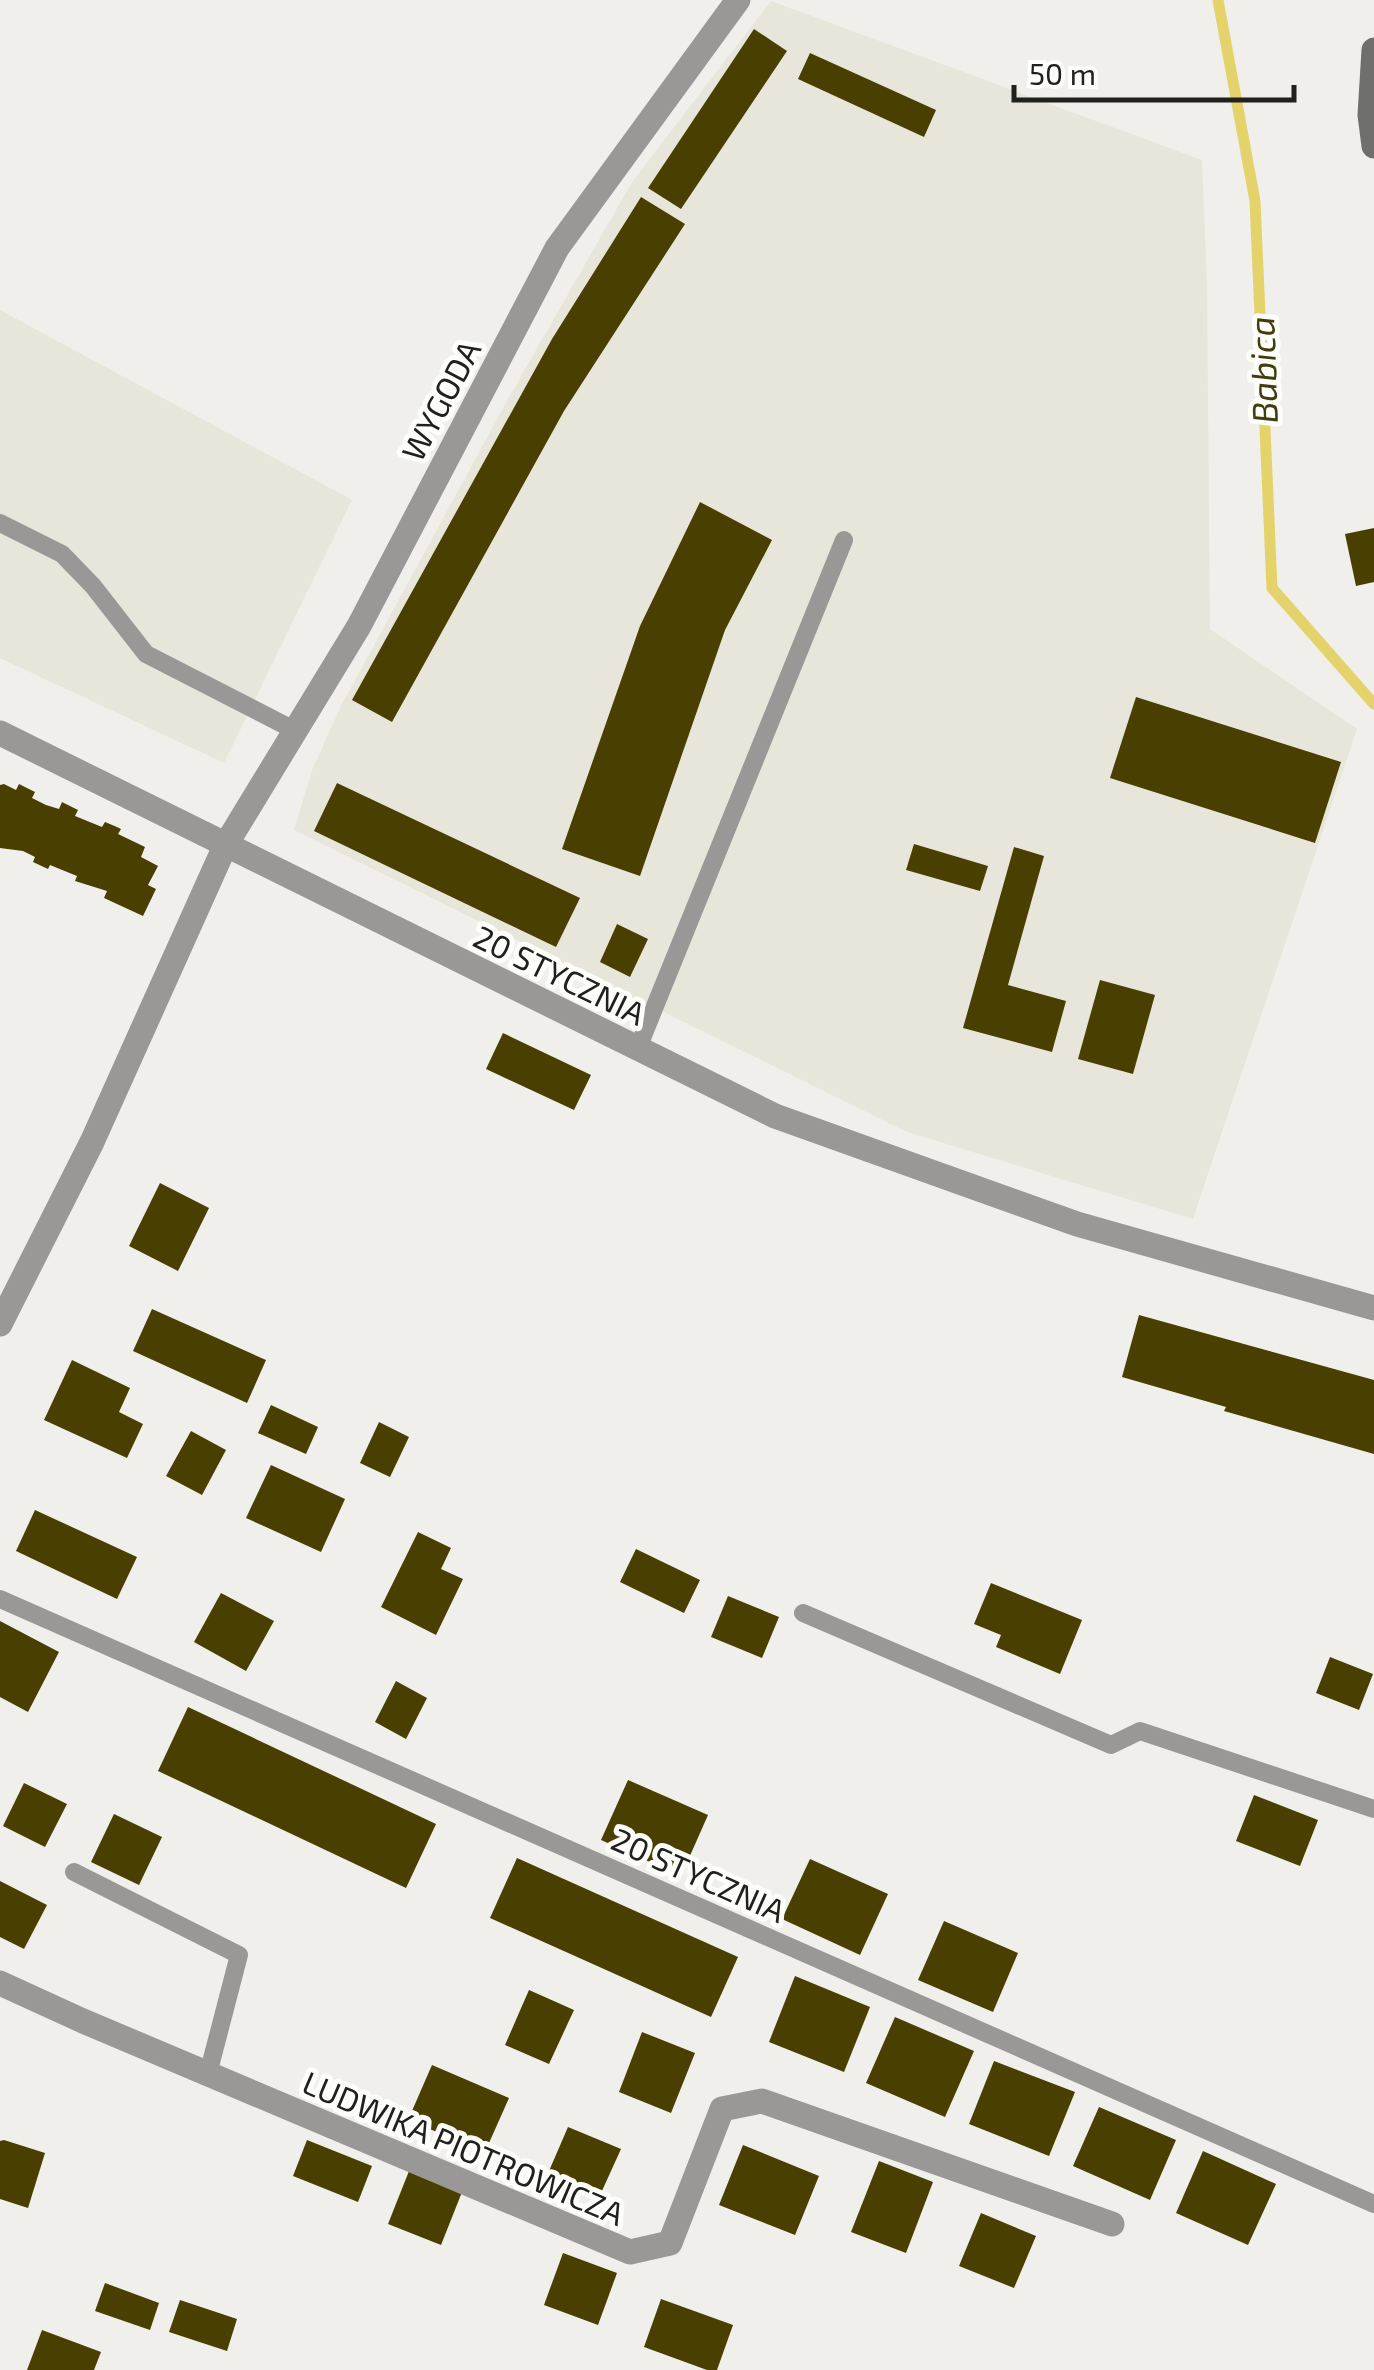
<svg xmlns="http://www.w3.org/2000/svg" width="1374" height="2370" font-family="'Exo 2',sans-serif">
<rect width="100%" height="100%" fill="#f0efeb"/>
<g fill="#e8e6da">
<polygon points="771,1 1202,160 1207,284 1210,629 1357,729 1193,1219 907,1132 294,830 312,770 342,704 508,399 632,182"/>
<polygon points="0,310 352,500 224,763 0,658"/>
</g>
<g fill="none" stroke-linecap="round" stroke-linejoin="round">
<polyline stroke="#e4d36b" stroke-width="11" points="1218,0 1255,201 1272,588 1374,704"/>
</g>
<g fill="#483f00">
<polygon points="754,29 787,51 681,209 648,188"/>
<polygon points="810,53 936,110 924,137 798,79"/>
<polygon points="641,197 685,224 564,411 392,722 352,700 552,339"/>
<polygon points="700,502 772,540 725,630 640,876 562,849 640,626"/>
<polygon points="1374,528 1374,582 1356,586 1345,534"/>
<polygon points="1136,697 1341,762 1315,843 1110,778"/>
<polygon points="337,783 580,898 556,947 314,831"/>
<polygon points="4,784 16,790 19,784 35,792 32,798 46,805 59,809 62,802 78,810 75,816 102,827 105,822 117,827 121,829 118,834 145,847 141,857 158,866 148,885 156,889 143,916 104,898 107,891 75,881 77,876 50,865 48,869 33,862 35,857 23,851 0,848 0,785"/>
<polygon points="914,844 988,866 980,891 906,870"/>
<polygon points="1014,847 1044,856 1008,985 1066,1001 1052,1052 963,1028"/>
<polygon points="617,924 648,939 630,977 600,962"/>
<polygon points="1100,980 1155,995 1133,1074 1078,1059"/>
<polygon points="503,1033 591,1075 574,1110 486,1069"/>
<polygon points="160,1183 209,1208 178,1271 129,1246"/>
<polygon points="152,1309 266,1360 247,1403 133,1351"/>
<polygon points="1139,1315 1374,1380 1374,1454 1224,1411 1226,1407 1122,1377"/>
<polygon points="72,1360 130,1388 119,1412 143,1424 127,1458 44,1420"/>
<polygon points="271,1405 318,1427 306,1454 258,1433"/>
<polygon points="379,1422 409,1437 390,1477 360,1463"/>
<polygon points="191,1431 226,1450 202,1495 166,1476"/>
<polygon points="271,1465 345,1499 321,1552 246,1518"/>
<polygon points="35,1510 137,1557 117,1599 16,1551"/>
<polygon points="418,1532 451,1548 441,1569 463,1579 436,1635 381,1607"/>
<polygon points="636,1549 700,1580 684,1613 620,1582"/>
<polygon points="991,1583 1082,1620 1060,1674 996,1647 1001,1635 974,1624"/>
<polygon points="221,1593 274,1621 246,1671 194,1642"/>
<polygon points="728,1596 779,1617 762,1658 711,1637"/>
<polygon points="0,1621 59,1652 28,1712 0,1697"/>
<polygon points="1330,1657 1373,1674 1359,1710 1316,1693"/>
<polygon points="396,1681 427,1698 406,1739 375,1722"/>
<polygon points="188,1707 436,1824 406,1888 158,1771"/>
<polygon points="628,1780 708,1815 681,1876 601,1840"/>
<polygon points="24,1783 67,1804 45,1847 3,1826"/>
<polygon points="1254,1795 1318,1820 1300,1866 1236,1841"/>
<polygon points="114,1814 162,1837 139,1885 91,1862"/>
<polygon points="517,1858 738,1957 711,2017 490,1918"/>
<polygon points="810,1859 888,1894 860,1955 782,1919"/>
<polygon points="0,1881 47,1905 24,1949 0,1937"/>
<polygon points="944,1921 1018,1953 993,2012 918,1980"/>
<polygon points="795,1976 870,2007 844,2072 769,2042"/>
<polygon points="529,1990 574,2010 549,2064 505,2045"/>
<polygon points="895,2017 974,2051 945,2117 866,2083"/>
<polygon points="642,2032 695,2053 671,2113 619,2092"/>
<polygon points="994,2061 1075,2092 1049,2156 969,2124"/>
<polygon points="432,2065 509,2098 485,2152 408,2120"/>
<polygon points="1099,2107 1176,2140 1150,2200 1073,2166"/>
<polygon points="568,2127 621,2149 601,2193 549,2171"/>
<polygon points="4,2140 45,2153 28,2208 0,2199 0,2141"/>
<polygon points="307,2140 372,2166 358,2202 293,2176"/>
<polygon points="743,2145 819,2176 795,2235 719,2205"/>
<polygon points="1203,2151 1276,2184 1248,2245 1176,2213"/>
<polygon points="879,2161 933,2182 906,2253 851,2232"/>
<polygon points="409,2171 462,2192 441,2245 388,2224"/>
<polygon points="981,2213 1036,2236 1014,2288 959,2266"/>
<polygon points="563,2253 617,2273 598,2325 544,2305"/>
<polygon points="105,2283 159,2303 150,2330 95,2311"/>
<polygon points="661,2299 733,2325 717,2370 707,2370 644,2347"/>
<polygon points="180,2300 237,2319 227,2351 169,2332"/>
<polygon points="42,2330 101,2352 94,2370 27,2370"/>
</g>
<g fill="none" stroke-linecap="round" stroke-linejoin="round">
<g stroke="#999897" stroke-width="18">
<polyline points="0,523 62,554 93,586 146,654 296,731"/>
<polyline points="638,1048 844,540"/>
<polyline points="0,1599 1374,2204"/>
<polyline points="803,1613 1111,1745 1140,1731 1374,1809"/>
<polyline points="74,1872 239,1955 208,2074"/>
</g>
<g stroke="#999897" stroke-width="25">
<polyline points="0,733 775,1116 1077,1224 1374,1308"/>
<polyline points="0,1324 92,1142 225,846 359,626 557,248 738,0"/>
<polyline points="0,1983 83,2021 630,2252 670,2243 722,2109 762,2101 1112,2224"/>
</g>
<polyline stroke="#6f6f6c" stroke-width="25" points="1374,50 1370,115 1374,146"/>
</g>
<g text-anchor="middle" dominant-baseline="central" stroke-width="10" stroke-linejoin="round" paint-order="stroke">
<g font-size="32" fill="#20201e" stroke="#fdfdf9">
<text transform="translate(440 400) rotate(-62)">WYGODA</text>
<text transform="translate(560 974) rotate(26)">20 STYCZNIA</text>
<text transform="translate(699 1874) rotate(24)">20 STYCZNIA</text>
<text transform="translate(464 2147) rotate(23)">LUDWIKA PIOTROWICZA</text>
</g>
<g font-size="35" font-style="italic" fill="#433c10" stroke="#fdfdf9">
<text transform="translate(1262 370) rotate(-92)">Babica</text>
</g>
</g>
<path d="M1014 85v15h280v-15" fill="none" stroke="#20201e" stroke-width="5"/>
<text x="1029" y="85" font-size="30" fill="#20201e" stroke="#fdfdf9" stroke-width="8" paint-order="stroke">50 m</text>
</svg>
